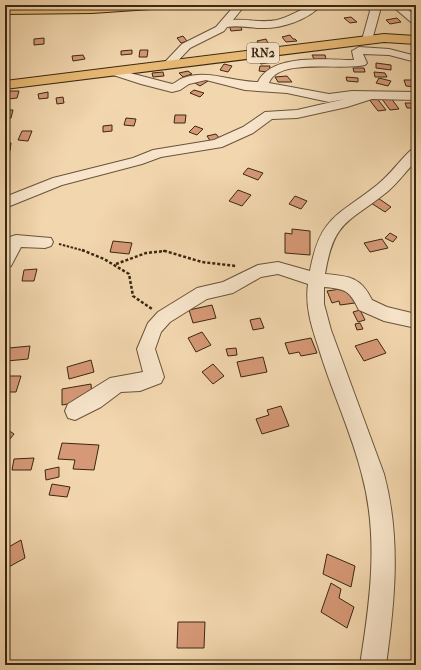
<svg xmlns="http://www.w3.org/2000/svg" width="421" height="670" font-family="'IM FELL French Canon',serif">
<rect width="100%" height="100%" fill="#f2d6ad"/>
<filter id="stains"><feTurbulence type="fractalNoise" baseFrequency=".005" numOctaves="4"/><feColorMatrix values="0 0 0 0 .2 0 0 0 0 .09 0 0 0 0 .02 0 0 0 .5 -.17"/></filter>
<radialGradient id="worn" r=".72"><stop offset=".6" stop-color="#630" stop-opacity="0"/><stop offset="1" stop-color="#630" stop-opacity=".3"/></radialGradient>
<g fill="#d69876" stroke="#3a2813">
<polygon points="351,17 357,22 350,23 344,18"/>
<polygon points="397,18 401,22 390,24 386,20"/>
<polygon points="229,25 240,25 242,30 231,31"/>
<polygon points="290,35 293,39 295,39 297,41 286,42 282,37"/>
<polygon points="183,36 187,41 181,43 177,38"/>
<polygon points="44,38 44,44 34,45 34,39"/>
<polygon points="266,39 269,45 260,46 257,41"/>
<polygon points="132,50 132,54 121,55 121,51"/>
<polygon points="140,50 148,50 147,57 139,57"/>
<polygon points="83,55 85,59 73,61 72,56"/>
<polygon points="312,55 325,55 326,59 314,59"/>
<polygon points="269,58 272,62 261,64 257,60"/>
<polygon points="376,63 391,65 391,70 376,68"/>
<polygon points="224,64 232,66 228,72 220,70"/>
<polygon points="260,66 270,66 269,72 259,71"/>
<polygon points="353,68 364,68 365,72 354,72"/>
<polygon points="188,71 192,74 183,77 179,73"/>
<polygon points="163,72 164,76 153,77 152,73"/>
<polygon points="374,72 385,73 387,77 375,77"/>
<polygon points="287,76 292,82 278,82 275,77"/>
<polygon points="346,77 358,78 358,82 347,81"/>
<polygon points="202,78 208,81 200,86 195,83"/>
<polygon points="379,78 391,81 388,86 376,83"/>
<polygon points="404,80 416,80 416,87 406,86"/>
<polygon points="194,90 204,93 200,97 190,93"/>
<polygon points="10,91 19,91 17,98 8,99"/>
<polygon points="48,92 48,98 39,99 38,94"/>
<polygon points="63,97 64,103 57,104 56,98"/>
<polygon points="376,97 386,110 378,111 368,98"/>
<polygon points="391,98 399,109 390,110 382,99"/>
<polygon points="405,103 416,103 416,108 407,108"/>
<polygon points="5,110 13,110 11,118 5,119"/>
<polygon points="175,115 186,115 185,123 174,123"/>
<polygon points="126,118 136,119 134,126 124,125"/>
<polygon points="112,125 112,131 103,132 103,126"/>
<polygon points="195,126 203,129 197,135 189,132"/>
<polygon points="22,131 32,131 28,141 18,140"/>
<polygon points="216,134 220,139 211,142 207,136"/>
<polygon points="5,143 11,143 10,151 5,152"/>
<polygon points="248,168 263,173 258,180 243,174"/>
<polygon points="238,190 251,195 242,206 229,201"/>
<polygon points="295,196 307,201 301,209 289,204"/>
<polygon points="378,198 391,207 385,212 371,203"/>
<polygon points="292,229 310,231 310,255 285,253 285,233 292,234"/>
<polygon points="390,233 397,237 393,242 385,238"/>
<polygon points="382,239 388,248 370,252 364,243"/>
<polygon points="113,241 132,243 129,254 110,252"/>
<polygon points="37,269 34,281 22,281 24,270"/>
<polygon points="348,288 355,303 340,305 339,301 332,303 327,291"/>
<polygon points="212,305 216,318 193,323 189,310"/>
<polygon points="360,310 365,320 358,322 353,312"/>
<polygon points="260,318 264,328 253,330 250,320"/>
<polygon points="360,323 363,329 357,330 355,324"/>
<polygon points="202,332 211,345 196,352 188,338"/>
<polygon points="311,338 317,353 301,356 299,352 289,354 285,343"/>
<polygon points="377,339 386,353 364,361 355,346"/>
<polygon points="30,346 28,359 7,361 9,348"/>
<polygon points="236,348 237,355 228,356 226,349"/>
<polygon points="263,357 267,372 241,377 237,362"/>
<polygon points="91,360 94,372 69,379 67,367"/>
<polygon points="213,364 224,376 213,384 202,372"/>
<polygon points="5,376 21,376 16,392 5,392"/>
<polygon points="91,384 92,400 62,405 62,389"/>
<polygon points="281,406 289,426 262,434 256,419 269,415 267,410"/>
<polygon points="5,428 14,434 5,445"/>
<polygon points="62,443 99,445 94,470 73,469 75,460 58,459"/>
<polygon points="34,458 31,470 12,470 14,459"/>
<polygon points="59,467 59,477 46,480 45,470"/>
<polygon points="52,484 70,487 67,497 49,495"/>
<polygon points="21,540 25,558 5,569 5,549"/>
<polygon points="327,554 355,566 351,587 323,574"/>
<polygon points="331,583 341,589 339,598 354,607 347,628 321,612"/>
<polygon points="178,622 205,622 204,648 177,648"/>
</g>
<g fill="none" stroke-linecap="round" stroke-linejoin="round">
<g stroke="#68543a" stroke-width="2">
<g id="minor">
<path d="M235 5H245L233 20C248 19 262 23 277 20 293 16 305 5 321 5 309 20 280 29 261 28 250 28 239 25 227 27L224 31 190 48 173 66H165L163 64 182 44 216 27Z"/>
<polygon points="367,5 377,5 380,11 372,40 367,43 362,40 370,11"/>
<polygon points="391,5 402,5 416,16 416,24 412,23"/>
<path d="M359 47 389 49 416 56V62L389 55 363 54 367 63 365 65C343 71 278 57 269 83L329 94 352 91 416 92V100L372 99 347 107 297 118 272 119 253 133 222 147 161 157 142 164 62 185 5 208V197L53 178 133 158 153 150 214 140 243 127 265 112 297 110 345 99 329 102 287 93 245 90 206 80 189 84 180 90 172 92 141 84 107 73 105 71 107 69 111 68 172 84C176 83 179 79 183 78 209 69 231 82 258 82 271 53 328 60 354 60L352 51Z"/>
<path d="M416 149V161C406 171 398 183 387 192 349 223 334 219 325 274 349 276 361 277 372 300L387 307 416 314V328L384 321 359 310C349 290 346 289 324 287V304L331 330 384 474C401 538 395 600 386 665H360C370 602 379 538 362 475 351 431 331 390 318 346 311 325 305 305 308 284L278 274 261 277 233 293 207 299 170 322 161 332 155 349 164 377 161 383 140 391 121 392 101 407 75 420 68 418 65 411 68 404 110 378 143 372 137 349 148 323 158 312 197 288 223 282 258 265 278 262 310 271C320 216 338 216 377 185 390 175 399 161 411 150Z"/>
<polygon points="16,235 51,238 53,242 51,246 45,248 21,247 11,266 5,268 5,247 10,237"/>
</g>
</g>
<g stroke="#3a2813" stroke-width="2">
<g id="trunk">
<polygon points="157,5 151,9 92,13 5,14 5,6"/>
<polygon points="384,34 416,36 416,44 384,42 5,89 5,81"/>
</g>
</g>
<g stroke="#3a2813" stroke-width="2" stroke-dasharray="2.5 1.5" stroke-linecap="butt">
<polyline points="59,244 85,251"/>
<polyline points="163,251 166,251"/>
</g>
<g stroke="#3a2813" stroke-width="2.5" stroke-dasharray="3 2" stroke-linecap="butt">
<polyline points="82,250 104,259 129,274 133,296 152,309"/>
<polyline points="116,264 146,253 165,251 202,262 236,266"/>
</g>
<use href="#minor" fill="#f7e4ca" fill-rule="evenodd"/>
<use href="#trunk" fill="#e9bb76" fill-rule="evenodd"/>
</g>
<g text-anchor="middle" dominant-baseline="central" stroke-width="3.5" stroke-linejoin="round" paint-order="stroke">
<rect fill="#f7e4ca" stroke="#73604a" stroke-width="1" x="247" y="43" width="32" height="20" rx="3"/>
<g font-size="12" font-weight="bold" fill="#3a2813">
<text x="263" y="53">RN2</text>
</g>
</g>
<rect width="421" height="670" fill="none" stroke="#f2d6ad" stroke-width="20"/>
<rect x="6" y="6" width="409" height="658" fill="none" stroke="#3a2813" stroke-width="2"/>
<rect x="10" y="10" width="401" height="650" fill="none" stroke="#3a2813"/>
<rect width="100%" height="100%" filter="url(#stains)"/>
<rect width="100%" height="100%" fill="url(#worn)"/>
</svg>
